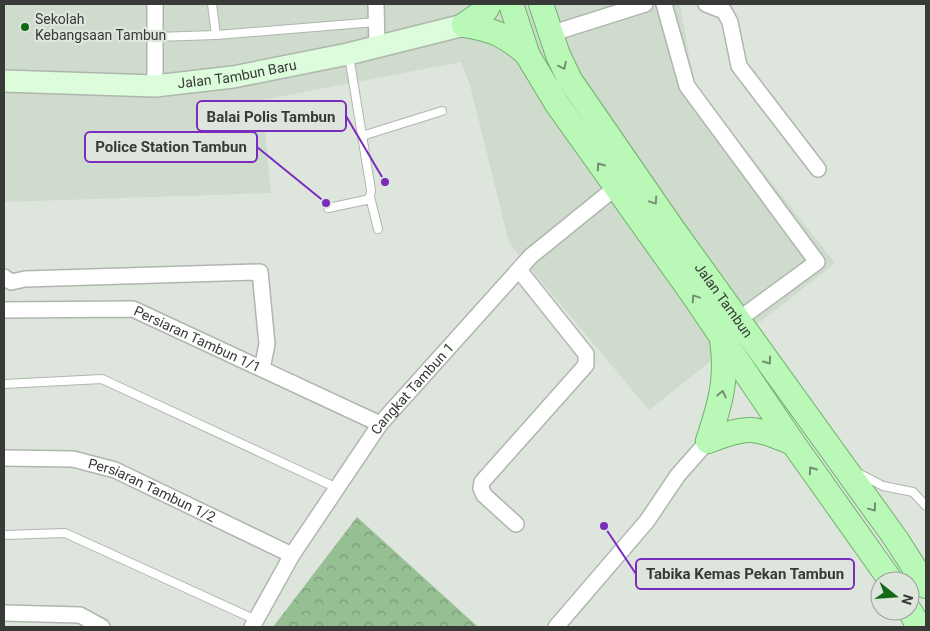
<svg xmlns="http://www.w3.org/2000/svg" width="930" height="631" font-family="Roboto,sans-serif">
<defs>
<pattern id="forest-crowns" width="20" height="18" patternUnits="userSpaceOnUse" patternTransform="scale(1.25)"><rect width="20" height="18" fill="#96bf93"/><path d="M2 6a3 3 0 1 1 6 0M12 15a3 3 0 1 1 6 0" fill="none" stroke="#7b9c79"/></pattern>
</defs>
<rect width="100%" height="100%" fill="#dee5dd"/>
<polygon fill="#cedbcd" points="4,4 680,4 694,84 835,263 649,410 509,243 470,85 461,62 262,100 271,193 4,202"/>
<polygon fill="url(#forest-crowns)" points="357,517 478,627 273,627"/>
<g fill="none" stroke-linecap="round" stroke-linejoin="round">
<g stroke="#afb6ae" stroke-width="10">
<g id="lane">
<polyline points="212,4 216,35 376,22"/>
<polyline points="155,37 216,35"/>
<polyline points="362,136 442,111"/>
<polyline points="370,197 378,229"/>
<polyline points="328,208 366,200 370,197 371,190 349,56"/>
<polyline points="4,384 102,379 337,488"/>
<polyline points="858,473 883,486 913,492 926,506"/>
<polyline points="4,535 65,533 256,620"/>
</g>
</g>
<g stroke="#afb6ae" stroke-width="18">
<g id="street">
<polyline points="155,4 155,86"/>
<polyline points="376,4 377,47"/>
<polyline points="664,4 687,86 817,262 738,320"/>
<polyline points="706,4 724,11 730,22 739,66 818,169"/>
<polyline points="550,34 645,4"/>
<polyline points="4,277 11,282 25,279 260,272 267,344 262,369"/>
<path id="s1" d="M4 310 133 309 380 424"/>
<path id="s2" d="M4 458 73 459 115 470 292 555"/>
<polyline points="516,524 484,495 481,488 482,482 586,365 586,354 519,270"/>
<polyline points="4,613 80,615 102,627"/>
<path id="s3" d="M252 627 292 555 380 424 531 256 615 188"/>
<polyline points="556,627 647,521 678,475 708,441"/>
</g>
</g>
<g stroke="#afb6ae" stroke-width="24">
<g id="secondary">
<path id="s4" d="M4 81 155 86 233 77 348 54 464 25"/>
</g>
</g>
<g stroke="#6eb36b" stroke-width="26">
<g id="primary">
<polyline points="511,4 528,56 557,104 694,296 793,443 891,581"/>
<path id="s5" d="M541 4 558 55 570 80 672 228 896 539 926 586"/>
<path d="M464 25C494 30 505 35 527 54"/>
<polyline points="464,25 486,10 489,4"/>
<path d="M708 441C720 404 728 379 722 340"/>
<path d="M708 441C749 425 753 427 793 443"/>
<polyline points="910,611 919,627"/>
</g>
</g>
<use href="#lane" stroke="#fff" stroke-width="8"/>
<use href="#street" stroke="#fff" stroke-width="15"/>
<use href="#secondary" stroke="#dcfcdb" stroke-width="21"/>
<use href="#primary" stroke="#baf8b7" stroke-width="24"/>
</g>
<defs><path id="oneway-chevron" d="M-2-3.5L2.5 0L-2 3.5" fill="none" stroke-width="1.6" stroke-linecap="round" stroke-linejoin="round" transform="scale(1.25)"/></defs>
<g stroke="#729071">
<use href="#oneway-chevron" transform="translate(563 66) rotate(64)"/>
<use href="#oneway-chevron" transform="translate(600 166) rotate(-125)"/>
<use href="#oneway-chevron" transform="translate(654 201) rotate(56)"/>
<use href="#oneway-chevron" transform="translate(695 298) rotate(-124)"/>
<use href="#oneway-chevron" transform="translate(768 361) rotate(54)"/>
<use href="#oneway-chevron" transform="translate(722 394) rotate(-78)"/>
<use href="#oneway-chevron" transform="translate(812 470) rotate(-125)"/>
<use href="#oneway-chevron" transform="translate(873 508) rotate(53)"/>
</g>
<circle fill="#126b14" stroke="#dee5dd" stroke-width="2" cx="25" cy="27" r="5"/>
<g text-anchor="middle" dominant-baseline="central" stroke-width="4.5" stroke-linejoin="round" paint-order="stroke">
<g font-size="14" fill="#373a37" stroke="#dee5dd" text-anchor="start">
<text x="35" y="19">Sekolah<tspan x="35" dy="16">Kebangsaan Tambun</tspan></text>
</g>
<g font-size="14" fill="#373a37" stroke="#dee5dd">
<text stroke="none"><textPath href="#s4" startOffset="234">Jalan Tambun Baru</textPath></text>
<text stroke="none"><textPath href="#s5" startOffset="350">Jalan Tambun</textPath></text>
<text stroke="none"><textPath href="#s1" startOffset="200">Persiaran Tambun 1/1</textPath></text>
<text stroke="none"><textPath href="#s3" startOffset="288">Cangkat Tambun 1</textPath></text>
<text stroke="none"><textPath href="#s2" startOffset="154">Persiaran Tambun 1/2</textPath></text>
</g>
</g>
<path fill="none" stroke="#7b2cbf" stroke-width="2" d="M385 182L346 116M326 203L257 147M604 526L636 574"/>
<g fill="#7b2cbf" stroke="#dee5dd" stroke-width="2">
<circle cx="385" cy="182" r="5"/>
<circle cx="326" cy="203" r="5"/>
<circle cx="604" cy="526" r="5"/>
</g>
<g fill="#dee5dd" stroke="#7b2cbf" stroke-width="2">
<rect x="197" y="101" width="149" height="30" rx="5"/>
<rect x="85" y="132" width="172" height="30" rx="5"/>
<rect x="636" y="559" width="218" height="30" rx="5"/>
</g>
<g font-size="15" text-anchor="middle" font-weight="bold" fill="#373a37">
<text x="271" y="122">Balai Polis Tambun</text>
<text x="171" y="152">Police Station Tambun</text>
<text x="745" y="579">Tabika Kemas Pekan Tambun</text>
</g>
<rect width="930" height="631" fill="none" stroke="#373a37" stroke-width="10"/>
<g transform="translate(895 596) rotate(107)"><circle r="24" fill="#dee5dd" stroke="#9ba19b"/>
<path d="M0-4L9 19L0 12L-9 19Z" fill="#126b14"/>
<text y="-8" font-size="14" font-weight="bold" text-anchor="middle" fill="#373a37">N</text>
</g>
</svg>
